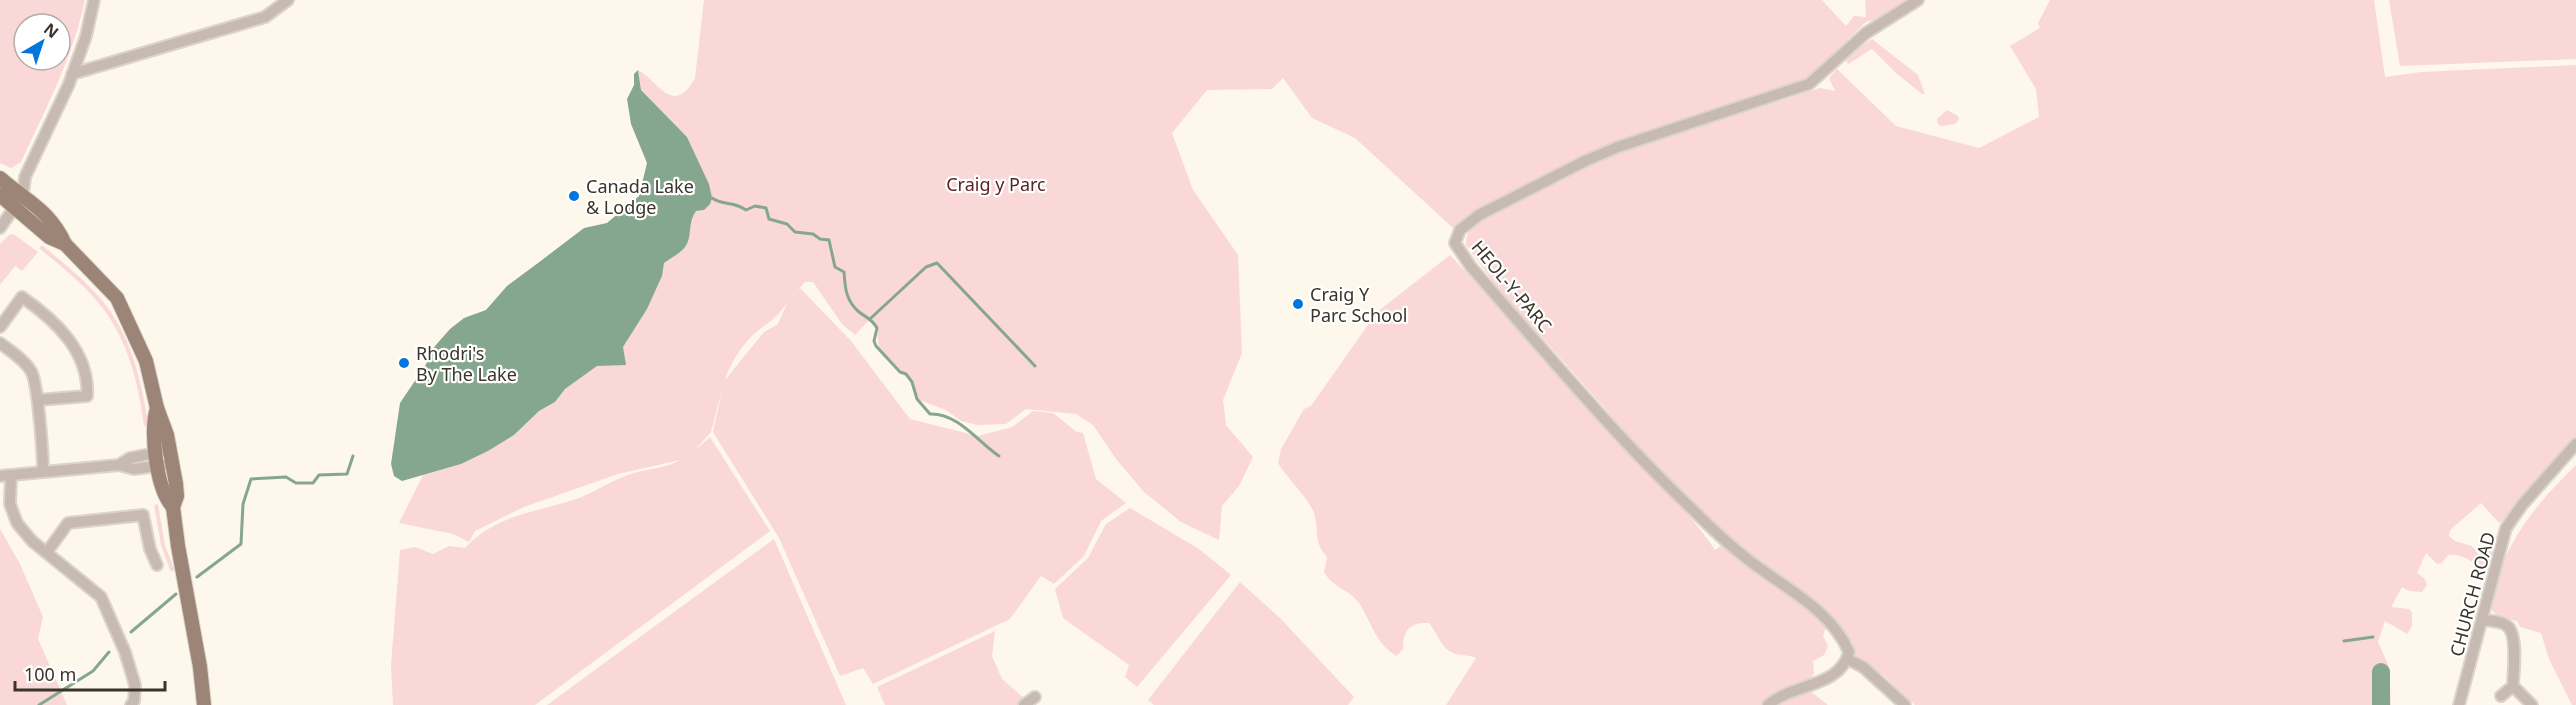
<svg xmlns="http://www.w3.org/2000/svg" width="2576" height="705" font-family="'Noto Sans',sans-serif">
<rect width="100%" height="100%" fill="#fef8ec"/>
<g fill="#f9d8d7" fill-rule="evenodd">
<path d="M0 0H85C73 57 46 108 21 162L11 168 0 163ZM24 24H60V60H24Z"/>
<path d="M704 0H1822L1846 26 1854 16 1866 17 1865 0H1913L1903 3 1880 18 1866 22 1810 76 1794 87 1649 132 1478 211 1453 228 1355 138 1312 118 1283 78 1272 89 1207 90 1172 133 1193 190 1238 255 1242 353 1223 400 1226 425 1253 457 1239 486 1222 506 1219 540 1181 522 1144 492 1116 459 1093 425 1076 414 1026 409 1006 424 978 425 961 421 946 410 919 400C916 394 914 383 909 378 891 357 875 363 878 328L871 318 855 335 842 324 813 282H805L793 295 800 288 851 341 910 419 978 436 1012 427 1033 411 1053 413 1077 432 1083 433 1096 479 1126 503 1101 521 1084 556 1054 584 1041 576 1010 619 873 684 863 668 840 676 779 538 713 432 723 386 711 432 694 451 710 437 770 531 535 705H393L391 665 400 550 415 547 433 554 449 546 465 548C495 515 533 513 573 500 593 494 611 480 631 474 648 468 664 469 680 460L618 474 524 507 475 531 469 542 453 534 399 523 423 475 461 464 488 451 514 435 539 411 555 402 565 389 597 366 613 364C631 331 657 301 664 263 672 257 682 253 687 244 692 233 688 222 696 211L704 210 709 184 687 137 641 90 638 70C658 80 673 118 695 78ZM787 303 778 324 764 332 725 380C730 363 745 340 760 329 774 319 776 318 787 303Z"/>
<path d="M2050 0H2374L2385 77 2421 72 2576 65V453L2532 503 2499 523 2481 503 2450 530 2449 536 2455 541 2472 546 2482 558 2489 550 2498 555 2493 573C2479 568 2464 552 2448 555L2442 563 2437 564 2426 553 2417 573 2425 579 2427 585 2422 592 2409 591 2402 587 2391 607 2409 609 2412 612V626L2407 634 2385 621 2378 642 2389 667 2391 705H1915L1882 674 1854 657 1853 643 1823 608 1735 542 1647 456 1548 344 1511 306 1466 245C1465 231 1475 223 1485 216L1605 158 1820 88 1835 91 1829 78 1837 69 1896 126 1979 148 2039 117 2036 89 2010 46 2040 28 2038 23Z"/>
<polygon points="2389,0 2576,0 2576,59 2400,66"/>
<polygon points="1872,39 1918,75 1925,94 1922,94 1896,73 1872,49 1848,64 1846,61 1854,51"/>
<polygon points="1947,110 1958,116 1959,119 1955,124 1941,126 1938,124 1937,119"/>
<polygon points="10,234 15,235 38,252 22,271 15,266 0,285 0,244"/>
<path d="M42 245C62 262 83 278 100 298 132 335 142 383 149 429L144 425C138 381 127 336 97 301 80 281 59 265 39 248Z"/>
<path d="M1450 255C1502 309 1549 367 1599 422 1638 464 1683 502 1715 550L1722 545 1792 596 1827 625 1823 635 1828 646 1824 655 1813 661 1814 673 1805 687 1828 705H1446L1476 658C1467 654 1460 656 1453 653 1441 648 1437 632 1429 623 1410 622 1403 630 1403 649L1397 656C1376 645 1371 621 1359 603 1349 589 1334 589 1324 572L1327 557C1312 539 1320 532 1314 513 1310 500 1286 477 1278 463L1281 449 1304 409 1311 406 1377 312Z"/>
<path d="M2576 465V705H2572L2549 659 2541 633 2520 627 2517 621C2509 619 2496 618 2492 610 2490 603 2494 594 2495 587 2507 538 2541 499 2576 465Z"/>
<polygon points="158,504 165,546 174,568 173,572 170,570 161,545 154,505"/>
<polygon points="1130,508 1199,549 1231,575 1137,687 1125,677 1129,665 1063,618 1055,589 1088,558 1106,524"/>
<polygon points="0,529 20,564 43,617 38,639 67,705 0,705"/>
<polygon points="774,539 846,705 547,705"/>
<polygon points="1240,582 1280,618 1354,697 1348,705 1154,705 1148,700"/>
<polygon points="995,631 992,656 1002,679 1032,705 885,705 877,687"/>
</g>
<path fill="#85a78e" d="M638 70 641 90 687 137 709 184 712 198 710 204 704 210 696 211C688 222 692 233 687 244 682 253 672 257 664 263L662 276 647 309 623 347 626 365 597 366 565 389 555 402 539 411 514 435 488 451 461 464 402 481 394 476 391 464 400 403 425 366 435 346 450 329 464 318 486 310 507 286 538 263 584 228 607 223 639 196 647 163 631 124 627 99 634 85V74Z"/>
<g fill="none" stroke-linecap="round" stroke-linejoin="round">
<g stroke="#85a78e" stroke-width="3">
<path d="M712 198C724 206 733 201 746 210L755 206 766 208 769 219 787 224 795 232 813 234 820 239 829 240 835 267 844 272C845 288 846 301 859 312 867 318 872 319 877 328L874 341 876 346 900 372 906 374 912 382 917 399 930 414C958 413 978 442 999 456"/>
<polyline points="871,318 926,267 937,263 1035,366"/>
<polyline points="197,577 241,544 243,504 251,479 286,477 296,483 313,483 319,475 347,474 353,456"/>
<polyline points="131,632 176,594"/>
<polyline points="2344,641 2373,637"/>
<polyline points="39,705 93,671 109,652"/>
</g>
<polyline stroke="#85a78e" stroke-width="18" points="2381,705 2381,672"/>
<g stroke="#dbd5c9" stroke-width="14">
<g id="minor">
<polyline points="72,74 265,17 288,0"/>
<polyline points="0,228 23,195 25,177 69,84 86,36 94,0"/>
<path d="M0 327 22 297C55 320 90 352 87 396L38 400"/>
<path d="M0 343C10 351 24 359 31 371 38 382 43 455 43 472"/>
<polyline points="119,465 130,458 161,452"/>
<polyline points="11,475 10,504 17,523 32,541 101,597 125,652 135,685 134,701 131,705"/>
<polyline points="0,476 119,465 134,469 163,465"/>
<polyline points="47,552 68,523 143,515 150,549 157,565"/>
<path d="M2483 620C2490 621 2500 621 2506 625 2519 633 2513 673 2513 686L2501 696"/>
<polyline points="1847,659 1863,667 1905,705"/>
<polyline points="2513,686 2532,705"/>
<polyline points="1024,705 1035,697"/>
<path d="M1768 705C1793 683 1840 688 1849 652 1831 609 1781 586 1746 558 1727 543 1709 526 1692 509 1613 434 1543 349 1471 267L1455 243 1460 230 1479 215 1585 161 1618 147 1809 84 1866 33 1918 0"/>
<polyline points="2459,705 2506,528 2522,505 2576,444"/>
</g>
</g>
<g stroke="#dbd5c9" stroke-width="16">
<g id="major">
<path d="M0 178C26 201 50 210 65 244"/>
<polyline points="0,195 49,237 65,244 117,298 146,361 157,408 167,435 176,484 177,496 173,507 178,546 200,667 204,705"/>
<path d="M157 408C150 432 156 489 173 507"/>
</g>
</g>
<use href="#minor" stroke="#c7bab2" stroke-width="10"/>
<use href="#major" stroke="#9c8476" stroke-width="14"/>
</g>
<g fill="#0177de" stroke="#fff" stroke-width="2">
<circle cx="574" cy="196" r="6"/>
<circle cx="1298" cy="304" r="6"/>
<circle cx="404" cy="363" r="6"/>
</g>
<g text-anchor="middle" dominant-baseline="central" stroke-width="4.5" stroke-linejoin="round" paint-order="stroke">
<g font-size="18" fill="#5a2326" stroke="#fff">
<text x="996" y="184">Craig y Parc</text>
</g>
<g font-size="18" fill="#3a3429" stroke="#fff" text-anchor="start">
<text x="586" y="186">Canada Lake<tspan x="586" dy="21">&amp; Lodge</tspan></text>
<text x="1310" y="294">Craig Y<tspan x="1310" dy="21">Parc School</tspan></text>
<text x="416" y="353">Rhodri's<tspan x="416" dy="21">By The Lake</tspan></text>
</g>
<g font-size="18" fill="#3a3429" stroke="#fff">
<text transform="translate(1512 286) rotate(50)">HEOL-Y-PARC</text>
<text transform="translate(2472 594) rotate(-75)">CHURCH ROAD</text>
</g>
</g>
<g transform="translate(42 42) rotate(39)"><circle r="28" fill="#ffffff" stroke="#b0aea9" stroke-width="1.5"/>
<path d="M0-4.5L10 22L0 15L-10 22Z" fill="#0177de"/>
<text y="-9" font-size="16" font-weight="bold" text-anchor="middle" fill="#3a3429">N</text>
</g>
<path d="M15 681v9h150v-9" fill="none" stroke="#3a3429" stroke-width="3"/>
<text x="24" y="681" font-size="18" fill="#3a3429" stroke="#ffffff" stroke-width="4.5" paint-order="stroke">100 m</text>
</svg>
